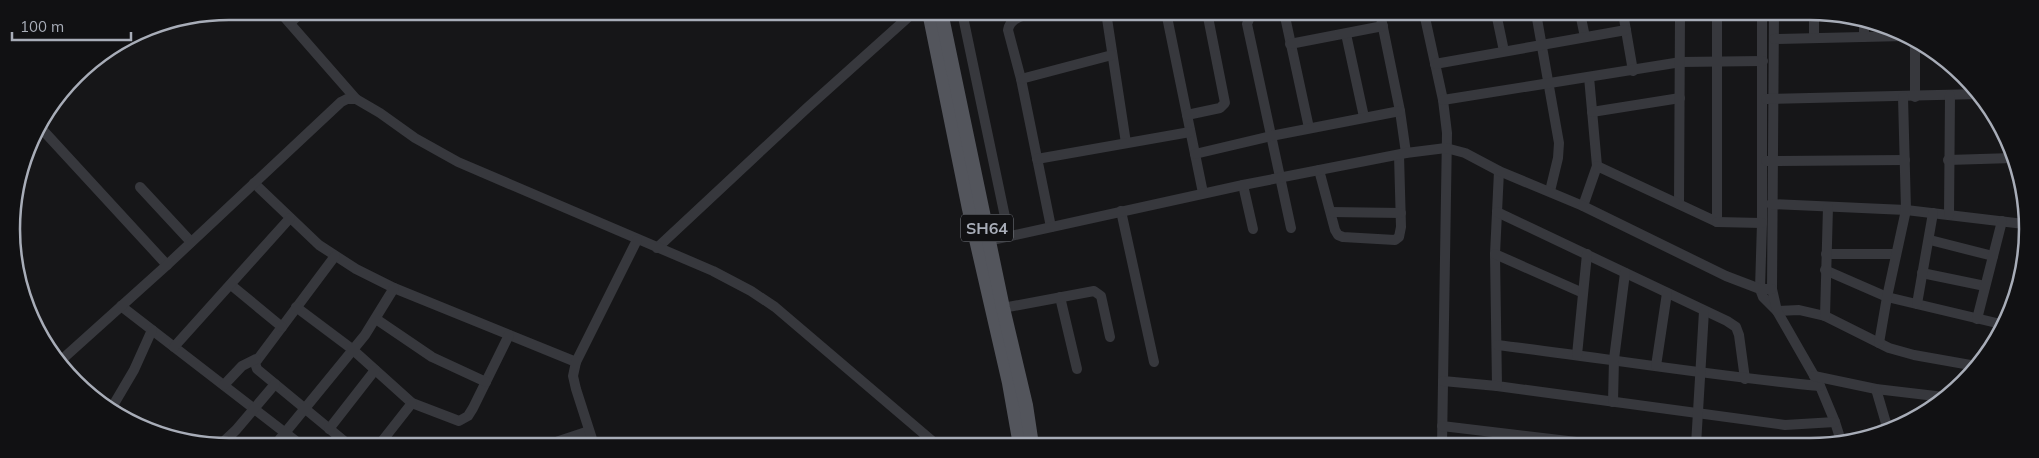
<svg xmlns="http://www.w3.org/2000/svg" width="2039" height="458" font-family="Mulish,sans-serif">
<rect width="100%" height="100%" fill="#161618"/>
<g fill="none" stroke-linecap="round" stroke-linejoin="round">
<g stroke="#37383d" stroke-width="10">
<polyline points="279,11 356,99"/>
<polyline points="962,12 1009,236"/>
<path d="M1037 12C1026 15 1010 17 1008 30L1021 79 1051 227"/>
<polyline points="1106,12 1126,143"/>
<polyline points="1166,12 1203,193"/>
<polyline points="1263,12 1250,17 1247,24 1291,228"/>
<polyline points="1284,12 1309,128"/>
<polyline points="1380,13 1400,111 1406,153"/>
<polyline points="1424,13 1443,100 1447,133 1442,445"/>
<polyline points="1496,13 1504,51"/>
<polyline points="1536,13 1559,143 1558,158 1550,191"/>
<polyline points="1580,13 1585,37"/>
<polyline points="1623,13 1633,71"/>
<polyline points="1762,13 1762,223 1760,289 1763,297 1777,311 1799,310 1825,316 1889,348 1914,355 1976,366"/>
<polyline points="1774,13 1772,289 1777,311 1820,386 1835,422 1842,444"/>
<polyline points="290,23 303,11"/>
<polyline points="1346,34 1364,117"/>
<polyline points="1864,37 1864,22"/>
<polyline points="1814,38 1814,13"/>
<polyline points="1774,39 1905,36"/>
<polyline points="1290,44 1383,26"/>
<polyline points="1435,64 1626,30"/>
<polyline points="1589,77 1597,166"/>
<polyline points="1021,79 1112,55"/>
<polyline points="1915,97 1915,39"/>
<polyline points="1766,99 1980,94"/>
<polyline points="1443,100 1681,62 1763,61"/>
<polyline points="1592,112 1680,98"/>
<polyline points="1187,115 1220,108 1225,103 1207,12"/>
<polyline points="39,126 167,265"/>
<polyline points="1195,154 1271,136 1400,111"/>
<polyline points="1037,159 1190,132"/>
<polyline points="1948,160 2013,158"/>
<polyline points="1766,161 1905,160"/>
<polyline points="1319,170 1335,230 1338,235 1343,237 1395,240 1399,237 1401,227 1399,155"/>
<polyline points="1499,171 1495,254 1497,386 1785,425 1835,422"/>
<polyline points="254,183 319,245 356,269 394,288 576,362"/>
<polyline points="1243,185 1253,229"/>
<polyline points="140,187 191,242"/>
<polyline points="1679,204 1680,13"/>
<polyline points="1771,204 1906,210 2024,224"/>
<polyline points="1583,206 1597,166 1717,222 1717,13"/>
<polyline points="1121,211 1154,362"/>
<polyline points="1331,212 1401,213"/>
<polyline points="1497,212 1727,321 1736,327 1739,335 1745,379"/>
<polyline points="1949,215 1950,95"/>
<polyline points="1717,222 1762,223"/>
<polyline points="1930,240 1993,256"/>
<polyline points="983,242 1243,185 1406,153 1446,148 1465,153 1499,171 1583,206 1726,276 1760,289 1772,289"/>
<polyline points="657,248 807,108 914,12"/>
<polyline points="1495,254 1583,293"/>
<polyline points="1826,254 1896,254"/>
<polyline points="335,256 255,363 257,369 349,445"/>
<polyline points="1825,270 1887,297 2005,325"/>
<polyline points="1922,273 1985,286"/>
<polyline points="231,285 282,327"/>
<polyline points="1060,297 1077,369"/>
<polyline points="1917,304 1933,213"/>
<polyline points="121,306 301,445"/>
<polyline points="296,307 352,349 412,403 459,421 468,416 473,408 509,335"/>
<polyline points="1003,308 1094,291 1101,296 1110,337"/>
<polyline points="1825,316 1828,207"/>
<polyline points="376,319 432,357 486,382"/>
<polyline points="1977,319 2002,221"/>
<polyline points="1879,343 1887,297 1906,210 1903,97"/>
<path d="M1497 345C1605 358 1712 376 1820 386"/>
<polyline points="174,347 290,218"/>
<polyline points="1577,355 1587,254"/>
<polyline points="58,363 167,265 341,102 347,99 356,99 380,113 415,138 458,162 713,271 751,291 775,307 937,445"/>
<polyline points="1656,366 1667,293"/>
<polyline points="1814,376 1876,389 1944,397"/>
<polyline points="1443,381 1497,386"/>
<polyline points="224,385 242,366 256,359"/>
<polyline points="1876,389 1888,430"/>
<polyline points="1613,402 1614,359 1625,273"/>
<polyline points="111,409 134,370 152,330"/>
<polyline points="1442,426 1602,445"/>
<polyline points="329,429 375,370"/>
<polyline points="220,445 236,430 275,384"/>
<polyline points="275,445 365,335 394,288"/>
<polyline points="379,445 412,403"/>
<polyline points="547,445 589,431"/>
<polyline points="594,445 576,389 573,376 576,362 637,240"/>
<polyline points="1696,445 1704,311"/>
</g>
<g stroke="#53555c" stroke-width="14">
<polyline points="929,12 969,209 1009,383 1020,445"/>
<polyline points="941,12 1003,308 1026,405 1032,445"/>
</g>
</g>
<g text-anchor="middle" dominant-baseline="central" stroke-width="5" stroke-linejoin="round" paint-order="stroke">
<rect fill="#111113" stroke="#7b7e86" stroke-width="1" x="961" y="214.5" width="52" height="27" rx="4"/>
<g font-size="16" font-weight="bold" fill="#a8adb8">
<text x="987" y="228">SH64</text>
</g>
</g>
<path d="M0 0H2039V458H0ZM229 20H1810A209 209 0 0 1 2019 229V229A209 209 0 0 1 1810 438H229A209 209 0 0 1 20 229V229A209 209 0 0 1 229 20Z" fill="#111113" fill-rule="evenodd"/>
<path fill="none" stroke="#a8adb8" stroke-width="2.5" d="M229 20H1810A209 209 0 0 1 2019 229V229A209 209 0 0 1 1810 438H229A209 209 0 0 1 20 229V229A209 209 0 0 1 229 20Z"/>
<path d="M12 32v8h119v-8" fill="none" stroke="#a8adb8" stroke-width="2.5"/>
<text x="20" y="32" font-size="15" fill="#a8adb8" stroke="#111113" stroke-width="4" paint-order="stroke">100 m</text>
</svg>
